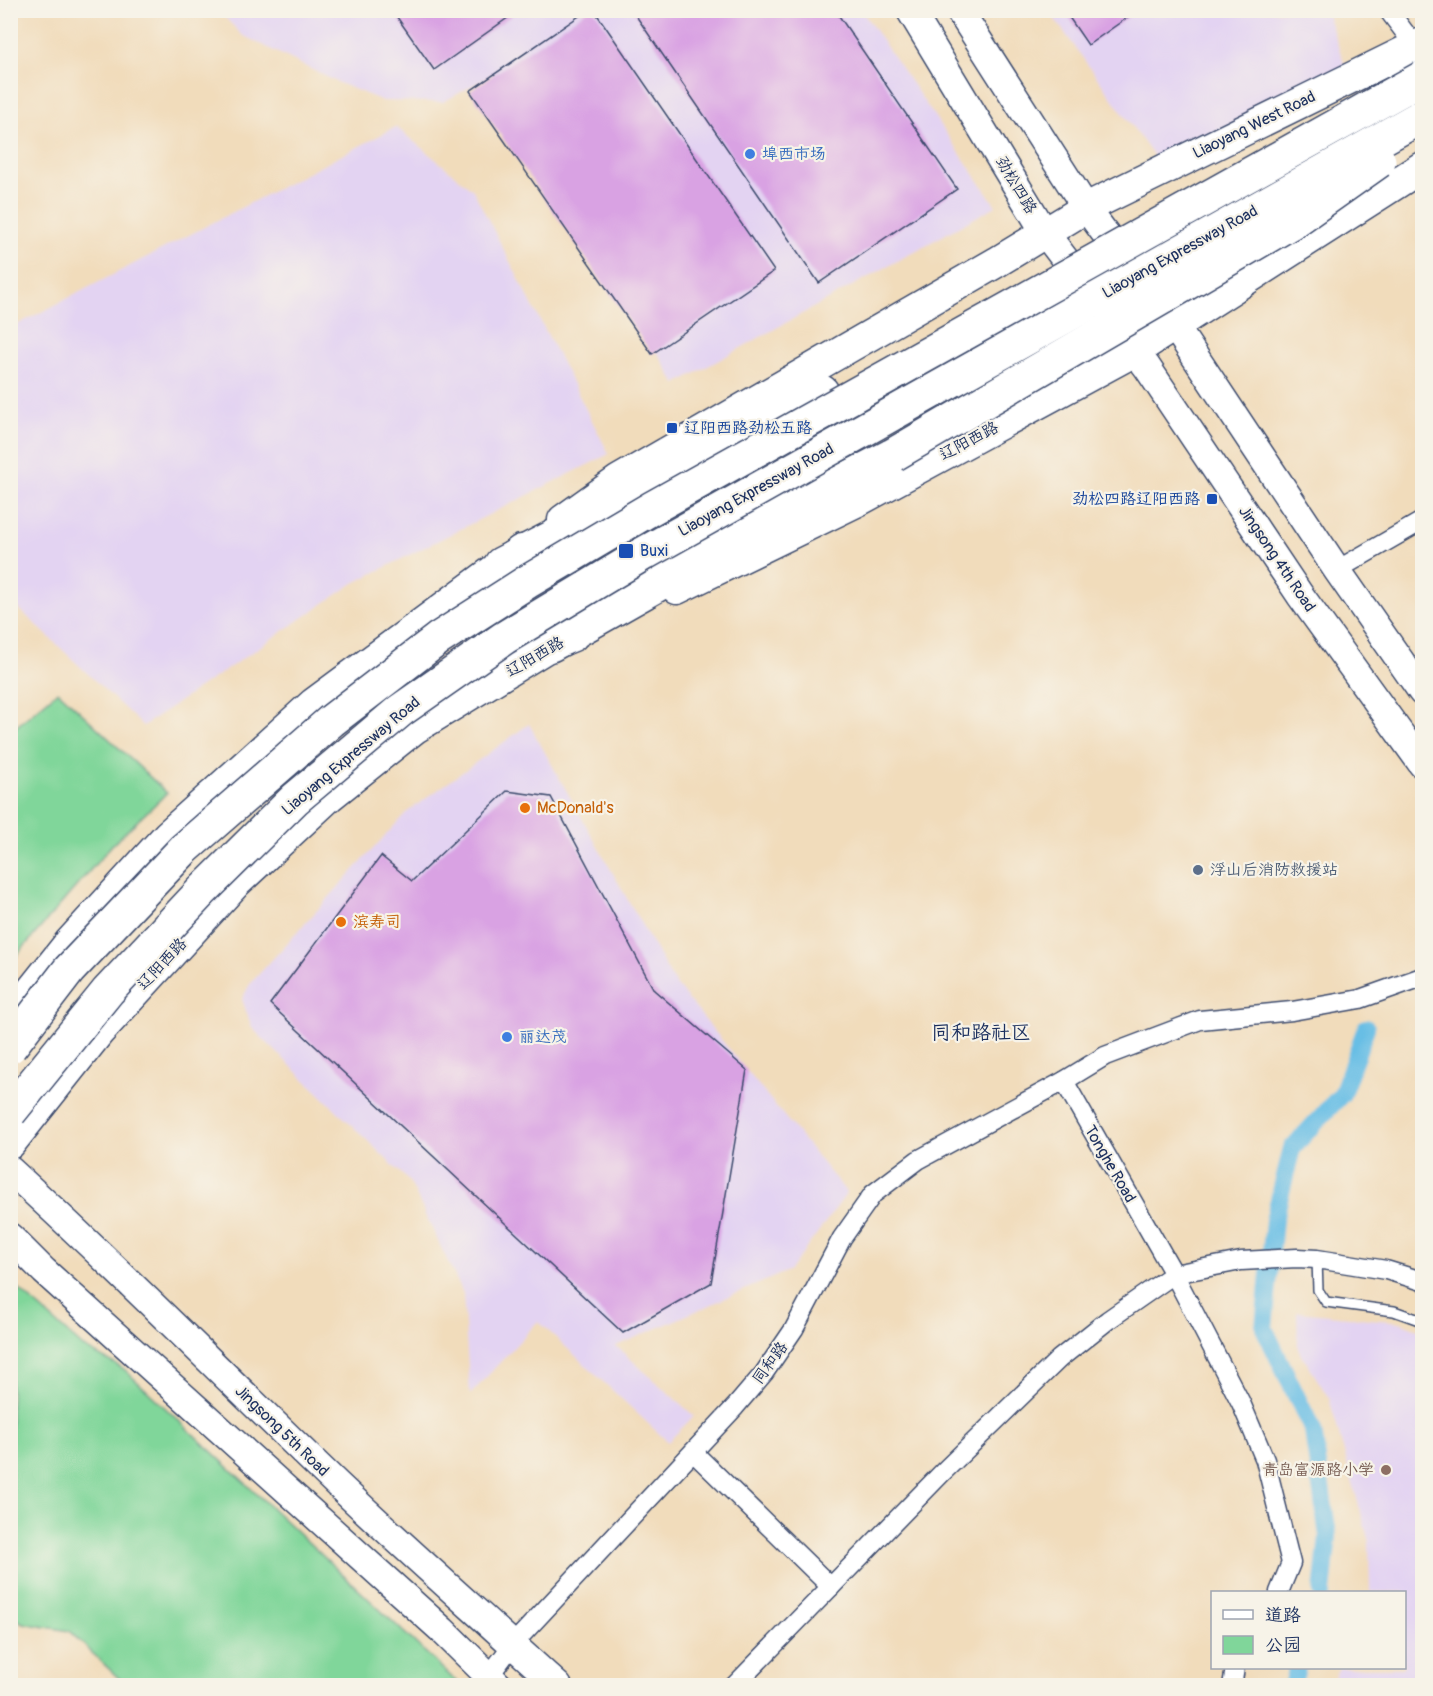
<svg xmlns="http://www.w3.org/2000/svg" width="1433" height="1696" font-family="Pangolin,'LXGW WenKai TC',sans-serif">
<rect width="100%" height="100%" fill="#f7f3e8"/>
<filter id="ink" filterUnits="userSpaceOnUse"><feTurbulence type="fractalNoise" baseFrequency=".0167" numOctaves="2"/><feDisplacementMap in="SourceGraphic" scale="12" xChannelSelector="R" yChannelSelector="G"/><feConvolveMatrix kernelMatrix="1 2 1 2 8 2 1 2 1" color-interpolation-filters="sRGB"/></filter>
<filter id="wash" filterUnits="userSpaceOnUse"><feTurbulence type="fractalNoise" baseFrequency=".008" numOctaves="4" result="noise"/><feDisplacementMap in="SourceGraphic" scale="24" xChannelSelector="R" yChannelSelector="G"/><feGaussianBlur stdDeviation="1.35" result="paint"/><feColorMatrix in="noise" values="0 0 0 0 0 0 0 0 0 0 0 0 0 0 0 0 0 1.4 0 .05"/><feComposite in="paint" operator="in"/></filter>
<g filter="url(#wash)">
<rect width="100%" height="100%" fill="#f1dcbb"/>
<g fill="#e3d3f2">
<polygon points="219,11 862,11 996,206 676,384 493,74 443,102 383,101 339,83 242,35"/>
<polygon points="1049,11 1326,11 1346,69 1158,162"/>
<polygon points="396,127 473,190 609,454 354,583 143,726 11,601 11,328"/>
<polygon points="529,724 674,982 847,1193 790,1270 616,1346 694,1416 668,1442 538,1321 470,1395 463,1293 410,1182 252,1028 242,999 250,984 406,813"/>
<polygon points="1297,1312 1400,1322 1422,1331 1422,1685 1330,1685 1339,1668 1404,1668 1404,1592 1370,1592 1369,1542 1329,1398 1298,1349"/>
</g>
<g fill="#80d69a" stroke="#4e827c" stroke-width="1.5">
<polygon points="58,691 167,793 112,845 11,962 11,731"/>
<polygon points="11,1282 83,1347 124,1369 460,1685 126,1685 69,1631 23,1623 11,1616"/>
</g>
<g fill="none" stroke-linecap="round" stroke-linejoin="round">
<g stroke="#68bee5" stroke-width="18">
<polyline points="1322,1592 1328,1536 1313,1431 1264,1328 1274,1220 1292,1148 1342,1094 1366,1028"/>
<polyline points="1292,1686 1297,1668"/>
</g>
</g>
<g id="blocks">
<g fill="#d9a2e3">
<polygon points="392,10 519,10 434,70"/>
<polygon points="588,10 594,10 774,271 652,354 470,91"/>
<polygon points="632,10 835,10 957,189 819,283"/>
<polygon points="1064,10 1138,10 1088,45"/>
<polygon points="507,791 551,797 654,990 747,1070 711,1283 623,1333 270,1004 381,856 412,881"/>
</g>
</g>
</g>
<g filter="url(#ink)">
<use href="#blocks" fill-opacity="0" stroke="#3b496c" stroke-width="1.5"/>
<g fill="none" stroke-linecap="round" stroke-linejoin="round">
<g stroke="#3b496c" stroke-width="12">
<polyline id="lane" points="1317,1259 1318,1290 1326,1302 1394,1311 1422,1321"/>
</g>
<g stroke="#3b496c" stroke-width="21">
<g id="street">
<polyline points="1388,10 1415,46"/>
<polyline points="1337,570 1422,521"/>
<polyline points="1064,1081 1174,1274 1241,1403 1265,1460 1291,1563 1279,1592"/>
<polyline points="693,1452 831,1587"/>
<polyline points="489,1676 513,1644 735,1407 764,1373 794,1329 842,1238 873,1194 918,1160 1064,1081 1105,1056 1200,1020 1292,1011 1360,999 1422,977"/>
<polyline points="734,1686 943,1472 1059,1359 1108,1320 1174,1274 1241,1261 1297,1258 1317,1259 1386,1270 1422,1281"/>
<polyline points="1232,1686 1235,1668"/>
</g>
</g>
<g stroke="#3b496c" stroke-width="30">
<g id="secondary">
<polyline points="910,10 1045,233 1147,367 1300,595 1422,764"/>
<polyline points="959,10 1086,208 1174,325 1337,570 1422,692"/>
<path d="M10 1170C122 1272 228 1380 337 1484 410 1553 485 1619 558 1686"/>
<polyline points="10,1237 44,1271 442,1630 499,1686"/>
</g>
</g>
<g stroke="#3b496c" stroke-width="33">
<g id="primary">
<polyline points="563,520 619,480 997,262 1086,208 1422,43"/>
<polyline points="677,589 860,500 1135,351 1422,167"/>
<polyline points="10,1017 69,943 168,835 314,703 521,550"/>
<polyline points="10,1144 100,1031 235,884 330,796 414,729 551,645 573,636"/>
</g>
</g>
<g stroke="#3b496c" stroke-width="36">
<g id="highway">
<polyline points="501,564 744,438 822,392"/>
<polyline points="551,645 818,494 893,455"/>
</g>
</g>
<use href="#lane" stroke="#fff" stroke-width="9"/>
<use href="#street" stroke="#fff" stroke-width="18"/>
<use href="#secondary" stroke="#fff" stroke-width="27"/>
<use href="#primary" stroke="#fff" stroke-width="30"/>
<use href="#highway" stroke="#fff" stroke-width="33"/>
<g stroke="#3b496c" stroke-width="36" stroke-linecap="butt">
<g id="highway-bridge">
<polyline points="893,455 1297,219 1379,161"/>
<polyline points="10,1047 69,970 184,849 331,721 438,639 527,582 652,508 1422,78"/>
<polyline points="10,1112 108,991 202,891 295,799 401,710 504,638 643,554 1422,116"/>
</g>
</g>
<use href="#highway-bridge" stroke="#fff" stroke-width="33"/>
</g>
</g>
<g fill="#3f7fe0" stroke="#f7f3e8" stroke-width="2">
<circle cx="750" cy="154" r="6"/>
<circle cx="507" cy="1037" r="6"/>
</g>
<g fill="#1a4fb4" stroke="#f7f3e8" stroke-width="2">
<rect x="666" y="422" width="12" height="12" rx="3"/>
<rect x="1206" y="493" width="12" height="12" rx="3"/>
<rect x="618" y="543" width="16" height="16" rx="3"/>
</g>
<g fill="#e8710a" stroke="#f7f3e8" stroke-width="2">
<circle cx="525" cy="808" r="6"/>
<circle cx="341" cy="922" r="6"/>
</g>
<circle fill="#5c6f8a" stroke="#f7f3e8" stroke-width="2" cx="1198" cy="870" r="6"/>
<circle fill="#8d6e63" stroke="#f7f3e8" stroke-width="2" cx="1386" cy="1470" r="6"/>
<g text-anchor="middle" dominant-baseline="central" stroke-width="4.5" stroke-linejoin="round" paint-order="stroke">
<g font-size="16" fill="#1b2f5e" stroke="#f7f3e8">
<text transform="translate(1254 125) rotate(-26)">Liaoyang West Road</text>
<text transform="translate(1016 185) rotate(59)">劲松四路</text>
<text transform="translate(1180 252) rotate(-29)">Liaoyang Expressway Road</text>
<text transform="translate(969 441) rotate(-28)">辽阳西路</text>
<text transform="translate(756 490) rotate(-29)">Liaoyang Expressway Road</text>
<text transform="translate(1277 559) rotate(56)">Jingsong 4th Road</text>
<text transform="translate(535 657) rotate(-30)">辽阳西路</text>
<text transform="translate(351 756) rotate(-40)">Liaoyang Expressway Road</text>
<text transform="translate(162 964) rotate(-47)">辽阳西路</text>
<text transform="translate(1110 1164) rotate(60)">Tonghe Road</text>
<text transform="translate(770 1363) rotate(-54)">同和路</text>
<text transform="translate(282 1431) rotate(44)">Jingsong 5th Road</text>
</g>
<g font-size="16" fill="#366cbe" stroke="#f7f3e8" text-anchor="start">
<text x="762" y="154">埠西市场</text>
<text x="519" y="1037">丽达茂</text>
</g>
<g font-size="16" fill="#164399" stroke="#f7f3e8" text-anchor="start">
<text x="684" y="428">辽阳西路劲松五路</text>
<text x="1200" y="499" text-anchor="end">劲松四路辽阳西路</text>
<text x="640" y="551">Buxi</text>
</g>
<g font-size="16" fill="#c56008" stroke="#f7f3e8" text-anchor="start">
<text x="537" y="808">McDonald's</text>
<text x="353" y="922">滨寿司</text>
</g>
<g font-size="16" fill="#4e5e75" stroke="#f7f3e8" text-anchor="start">
<text x="1210" y="870">浮山后消防救援站</text>
</g>
<g font-size="16" fill="#785e54" stroke="#f7f3e8" text-anchor="end">
<text x="1374" y="1470">青岛富源路小学</text>
</g>
<g font-size="20" fill="#1b2f5e" stroke="#f7f3e8">
<text x="981" y="1032">同和路社区</text>
</g>
</g>
<rect width="1433" height="1696" fill="none" stroke="#f7f3e8" stroke-width="36"/>
<rect x="1211" y="1591" width="195" height="78" fill="#f7f3e8" stroke="#9fa5b1" stroke-width="1.5"/>
<rect x="1223" y="1610" width="30" height="9" fill="#ffffff" stroke="#9fa5b1" stroke-width="1.5"/>
<text x="1265" y="1621" font-size="18" fill="#1b2f5e">道路</text>
<rect x="1223" y="1636" width="30" height="18" fill="#80d69a" stroke="#9fa5b1" stroke-width="1.5"/>
<text x="1265" y="1651" font-size="18" fill="#1b2f5e">公园</text>
</svg>
